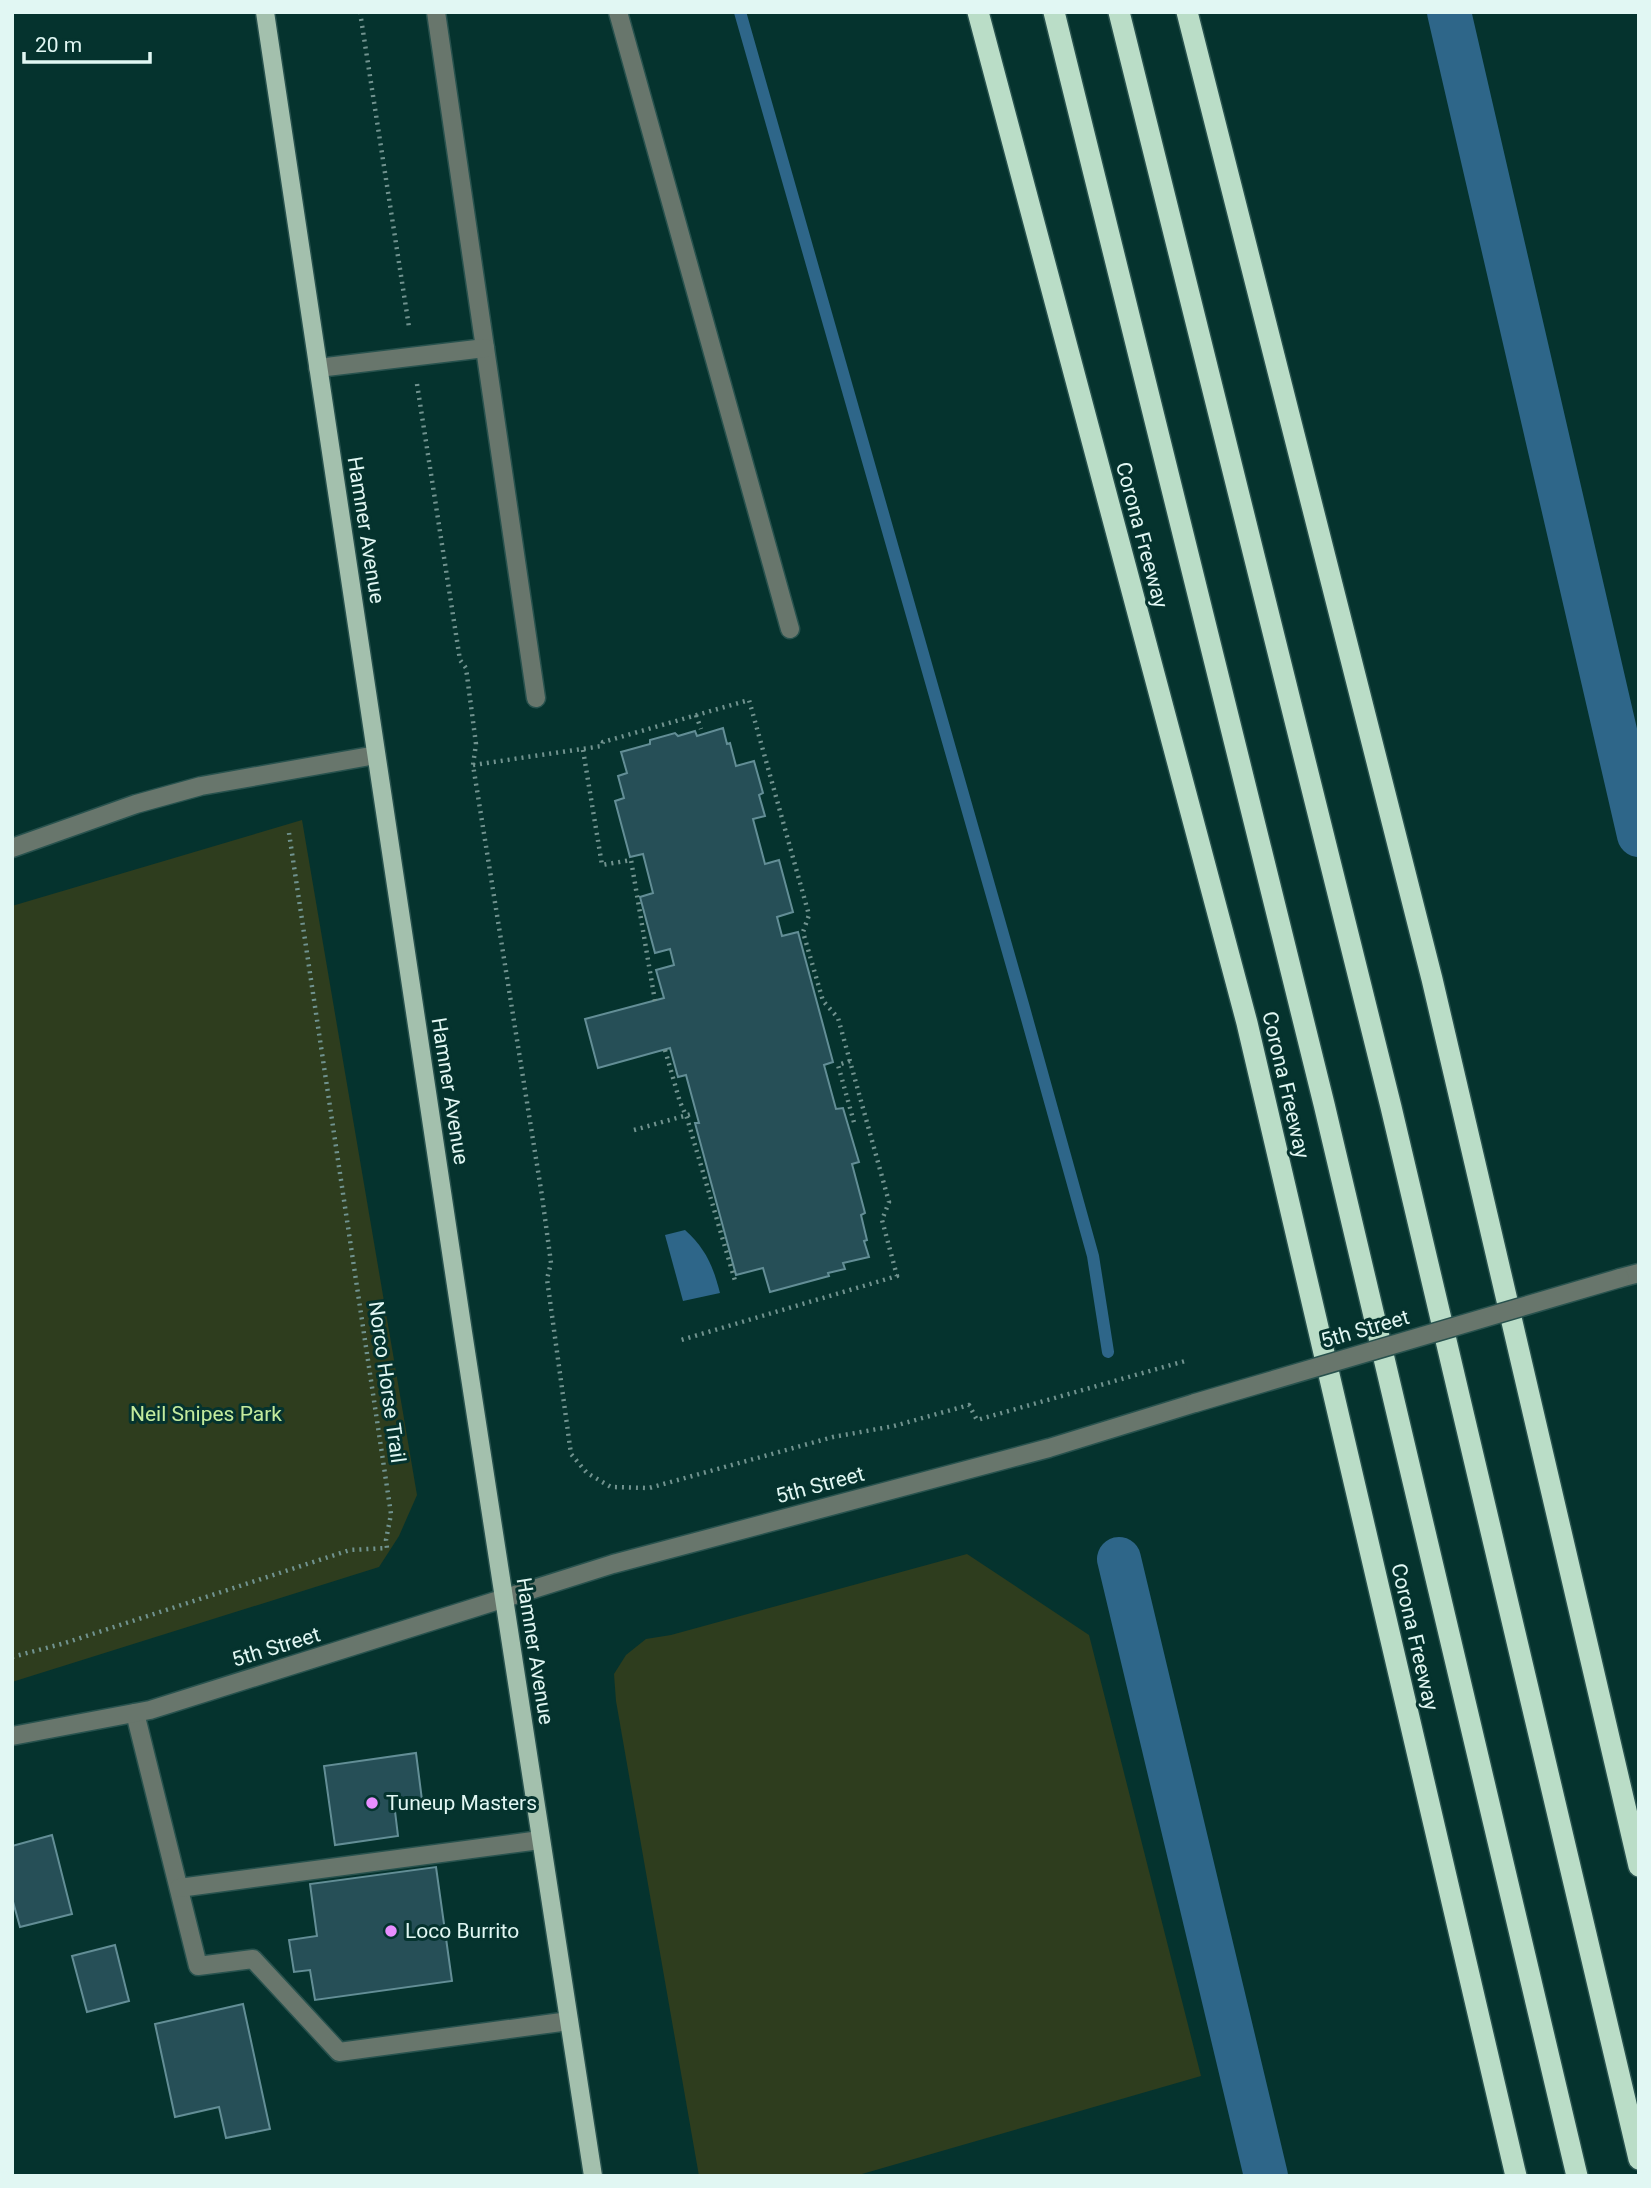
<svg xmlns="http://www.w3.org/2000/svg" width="1651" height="2188" font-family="Roboto,sans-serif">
<rect width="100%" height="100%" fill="#05332e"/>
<g fill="#2e3d1e">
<polygon points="302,820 417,1495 399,1536 379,1567 12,1682 12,906"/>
<polygon points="967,1554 1089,1635 1201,2076 855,2176 699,2176 616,1701 614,1674 626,1655 646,1639 671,1635"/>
</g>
<path fill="#2e6689" d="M685 1230C706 1249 713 1266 720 1293L683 1301 665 1235Z"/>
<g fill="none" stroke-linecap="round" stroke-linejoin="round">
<polyline stroke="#2e6689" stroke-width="12" points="740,12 1024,1008 1093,1256 1108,1352"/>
<g stroke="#2e6689" stroke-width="44">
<polyline points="1449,12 1639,835"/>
<polyline points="1119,1559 1266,2176"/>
</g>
</g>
<g fill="#264f57" stroke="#638e96" stroke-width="2">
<polygon points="723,728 727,744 730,743 736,766 754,761 763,793 759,795 765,816 753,819 765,864 779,860 793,912 777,917 782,936 798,932 833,1062 824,1065 836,1109 843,1108 859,1162 852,1164 865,1213 861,1215 867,1240 864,1241 869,1257 843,1263 845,1269 828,1273 829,1276 770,1292 763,1268 736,1275 695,1123 699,1123 686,1075 678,1077 670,1048 598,1068 585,1019 664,998 656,970 674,965 670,949 655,953 640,897 653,893 643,854 630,857 615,801 624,798 618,776 627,773 621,752 650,744 650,740 675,733 678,736 695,731 697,736"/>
<polygon points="416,1753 422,1800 394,1803 398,1836 335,1845 324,1766"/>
<polygon points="52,1835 72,1914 20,1927 12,1898 12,1846"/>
<polygon points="436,1867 452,1981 315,2000 310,1970 294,1972 289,1940 317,1936 310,1884"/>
<polygon points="115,1945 129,2001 87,2012 72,1956"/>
<polygon points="243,2004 270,2129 226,2138 219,2107 175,2117 155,2024"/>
</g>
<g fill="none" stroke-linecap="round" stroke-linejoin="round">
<g stroke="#28524e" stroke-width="21">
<g id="minor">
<polyline points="436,12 536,698"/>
<polyline points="618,12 790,629"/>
<polyline points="318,368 485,348"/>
<polyline points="12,848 136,804 201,786 376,755"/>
<polyline points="1620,1278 1639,1273"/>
<polyline points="135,1713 198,1966 253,1959 339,2052 569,2021"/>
<polyline points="12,1736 150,1710 613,1564 1049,1448 1195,1403"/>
<polyline points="179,1888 540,1840"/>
</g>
</g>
<g stroke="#28524e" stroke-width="21">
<polyline id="major" points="265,12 463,1332 593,2176"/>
</g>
<g stroke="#28524e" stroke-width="24">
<g id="highway">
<polyline points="978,12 1247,1023 1516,2176"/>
<polyline points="1054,12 1324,1104 1577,2176"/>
<polyline points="1119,12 1391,1107 1639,2159"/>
<polyline points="1187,12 1432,979 1639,1866"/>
</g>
</g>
<g stroke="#71938f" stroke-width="4.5" stroke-dasharray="2 5" stroke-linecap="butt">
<polyline points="360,12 409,327"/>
<polyline points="417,384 460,660 466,668 476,744 473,765 542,1196 551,1263 547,1279 571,1454 587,1473 611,1487 649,1488 833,1437 894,1426 969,1405 977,1420 1185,1361"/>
<polyline points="696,715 701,729"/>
<polyline points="583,750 602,865 631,860 655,1001"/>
<polyline points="473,765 602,746 603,742 749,700 809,915 803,932 823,1001 838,1018 889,1202 882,1220 897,1276 681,1340"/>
<polyline points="665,1050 680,1102 687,1118 736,1284"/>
<polyline points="850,1061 838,1065 855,1126"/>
<polyline points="634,1130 691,1114"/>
<polyline points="12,1657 65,1643 350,1550 387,1548 386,1540 391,1514 289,833"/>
</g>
<use href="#minor" stroke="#68766c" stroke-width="18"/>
<use href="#major" stroke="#a3c0ad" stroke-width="18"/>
<use href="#highway" stroke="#baddc7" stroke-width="21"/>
<g stroke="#28524e" stroke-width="21" stroke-linecap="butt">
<polyline id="minor-bridge" points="1195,1403 1620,1278"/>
</g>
<use href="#minor-bridge" stroke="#68766c" stroke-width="18"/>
</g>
<g fill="#e88eff" stroke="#05332e" stroke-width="2.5">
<circle cx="372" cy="1803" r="7"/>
<circle cx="391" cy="1931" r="7"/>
</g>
<g text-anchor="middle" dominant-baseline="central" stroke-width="6" stroke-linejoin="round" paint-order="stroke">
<g font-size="21" fill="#e1f7f3" stroke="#05332e">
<text transform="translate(366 530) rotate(81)">Hamner Avenue</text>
<text transform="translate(1142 535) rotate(75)">Corona Freeway</text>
<text transform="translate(1286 1085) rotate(77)">Corona Freeway</text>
<text transform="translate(450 1091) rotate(81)">Hamner Avenue</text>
<text transform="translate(1365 1329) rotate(-16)">5th Street</text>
<text transform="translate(387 1382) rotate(82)">Norco Horse Trail</text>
<text transform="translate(820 1485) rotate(-15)">5th Street</text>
<text transform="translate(1415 1637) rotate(77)">Corona Freeway</text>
<text transform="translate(276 1647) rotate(-17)">5th Street</text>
<text transform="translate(535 1651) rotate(81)">Hamner Avenue</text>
</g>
<g font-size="21" fill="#c4eb9d" stroke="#05332e">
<text x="206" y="1414">Neil Snipes Park</text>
</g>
<g font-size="21" fill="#e1f7f3" stroke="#05332e" text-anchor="start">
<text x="386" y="1803">Tuneup Masters</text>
<text x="405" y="1931">Loco Burrito</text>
</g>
</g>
<rect width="1651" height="2188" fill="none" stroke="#e1f7f3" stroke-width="28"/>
<path d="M24 52v10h126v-10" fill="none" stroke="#e1f7f3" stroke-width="3.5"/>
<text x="35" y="52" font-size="21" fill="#e1f7f3" stroke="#05332e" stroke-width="5" paint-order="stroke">20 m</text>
</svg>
